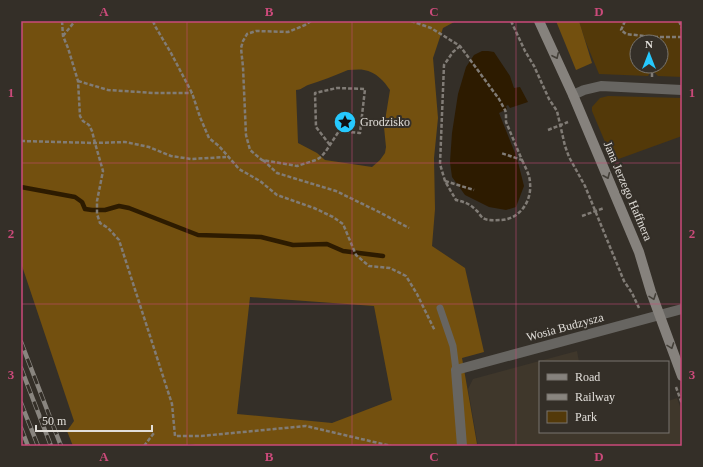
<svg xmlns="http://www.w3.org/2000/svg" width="703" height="467" font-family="Georgia,serif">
<rect width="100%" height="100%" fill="#342f28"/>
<polygon fill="#3f372b" points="577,351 579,362 540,362 540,432 668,432 668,401 677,398 682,412 682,446 478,446 468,389 473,379"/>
<g fill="#533909" fill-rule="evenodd">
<path d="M579 21H682V77L658 76 655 73H650L648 76 599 74 585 40ZM637 42H661V66H637Z"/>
<polygon points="608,96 682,98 682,136 613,161 592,111 592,107 600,98"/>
</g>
<g fill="#73500f" fill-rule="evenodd">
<path d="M21 21H456L443 28 433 58 438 118 434 158 435 209 432 246 465 268 484 352 462 358 477 444 452 445V446H203L188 444 187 446H73L67 431 74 421 21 263ZM348 70C353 70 359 69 364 70 376 72 384 81 390 90L384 127 386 147 385 153 380 160 372 167 325 160 317 153 298 143 296 90C301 90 303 87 308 85 321 81 334 76 348 70ZM250 297 374 306 392 400 332 423 237 414Z"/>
<polygon points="556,21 579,21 592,63 576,70"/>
</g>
<polygon fill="#2d1b00" points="482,51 488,51 494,52 510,76 514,88 520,87 528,102 510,108 508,105 506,106 507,109 499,113 517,158 524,186 516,207 506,210 489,207 465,195 452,177 450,162 452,133 458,94 466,67 474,55"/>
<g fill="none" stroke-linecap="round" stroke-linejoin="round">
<polyline stroke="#2d1b00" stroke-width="4.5" points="21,187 75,197 82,202 85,209 92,210 105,210 119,206 129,208 198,235 261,237 293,245 327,244 343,251 383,256"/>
<g stroke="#817c76" stroke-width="2.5" stroke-dasharray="4 2" stroke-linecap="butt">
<polyline points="62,21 63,36 68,48 78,81 80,116 83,121 89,125 92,131 95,143 103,171 97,201 97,214 100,223 108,228 119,240 172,404 175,436 201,436 306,426 391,446"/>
<polyline points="153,21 155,26 171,53 192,93 200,117 209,138 219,146 239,169 260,181 277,195 314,208 333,217 343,224 356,255 369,266 390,268 406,276 417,294 435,331"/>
<polyline points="311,21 305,25 288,32 256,31 247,34 243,41 241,48 243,67 246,135 250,150 262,160 297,166 316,160 321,157 326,151 339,131 360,133 365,89 337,88 315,93 316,127 330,145"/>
<polyline points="411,21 431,28 460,46 499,99 505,110 506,113 506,122 522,160 501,153"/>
<polyline points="511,21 525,51 534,66 549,99 557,111 565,146 569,157 585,186 624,281 632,293 639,308"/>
<polyline points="625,21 621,30 626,34 653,37"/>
<polyline points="679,21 682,28"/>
<polyline points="63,36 75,21"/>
<polyline points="653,42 653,37 682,37"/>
<path d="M460 46 453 52 444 65 440 164 445 181 456 200C465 202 470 204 477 211 479 213 481 217 483 218 487 221 496 220 501 220 520 219 532 201 530 183 530 175 525 167 522 160"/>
<polyline points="652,77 652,66"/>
<polyline points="78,81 108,90 154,93 192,93"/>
<polyline points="548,130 568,122"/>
<polyline points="21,141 95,143 125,142 149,147 171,156 191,159 226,157"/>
<polyline points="263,160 277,173 336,191 379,212 409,228"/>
<polyline points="445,181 474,190"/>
<polyline points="582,216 604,208"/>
<polyline points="676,387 682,404"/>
<polyline points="144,446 154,433"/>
</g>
<polyline stroke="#676561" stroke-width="7" points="440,308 453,346 456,370"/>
<g stroke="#676561" stroke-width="10">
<polyline points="573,95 584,90 601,86 682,90"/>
<polyline points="462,446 456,370 682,309"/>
</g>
<polyline stroke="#86827d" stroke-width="10" points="539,21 573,95 639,252 651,292 682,376"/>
<g stroke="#89857f" stroke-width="4.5">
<g id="rail">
<polyline points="21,342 61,446"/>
<polyline points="21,368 51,446"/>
<polyline points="21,403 38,446"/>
<polyline points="21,428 28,446"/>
</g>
</g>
<use href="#rail" stroke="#342f28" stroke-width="3" stroke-dasharray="9" stroke-linecap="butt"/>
</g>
<defs><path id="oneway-chevron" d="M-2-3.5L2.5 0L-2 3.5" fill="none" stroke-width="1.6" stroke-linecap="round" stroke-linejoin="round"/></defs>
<g stroke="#444039">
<use href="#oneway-chevron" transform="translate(556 56) rotate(65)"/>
<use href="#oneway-chevron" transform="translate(607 176) rotate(67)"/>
<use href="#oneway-chevron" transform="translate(653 297) rotate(70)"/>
<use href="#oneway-chevron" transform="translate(671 346) rotate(70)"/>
</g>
<path fill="none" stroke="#ca4a7a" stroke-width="1" stroke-opacity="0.55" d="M187 21V446M352 21V446M516 21V446M21 163H682M21 304H682"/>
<defs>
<g id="sight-disc" transform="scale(1.15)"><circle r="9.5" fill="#26c9fe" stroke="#342f28"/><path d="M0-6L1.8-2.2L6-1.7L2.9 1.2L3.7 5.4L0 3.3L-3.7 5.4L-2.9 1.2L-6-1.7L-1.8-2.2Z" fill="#111"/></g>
</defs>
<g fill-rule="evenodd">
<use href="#sight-disc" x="345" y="122"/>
</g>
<g text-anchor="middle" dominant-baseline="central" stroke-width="4" stroke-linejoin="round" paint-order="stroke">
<g font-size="12" fill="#e1ded9" stroke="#342f28" text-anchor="start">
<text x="360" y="122">Grodzisko</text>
</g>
<g font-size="12" fill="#e1ded9" stroke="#342f28">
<text transform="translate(628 191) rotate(67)">Jana Jerzego Haffnera</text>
<text transform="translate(565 327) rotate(-15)">Wosia Budzysza</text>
</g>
</g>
<rect width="703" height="467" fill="none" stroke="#342f28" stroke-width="44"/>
<rect x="539" y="361" width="130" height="72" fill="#342f28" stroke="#79756f"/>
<rect x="547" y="374" width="20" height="6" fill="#86827d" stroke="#79756f"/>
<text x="575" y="381" font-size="12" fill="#e1ded9">Road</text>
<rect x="547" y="394" width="20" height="6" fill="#89857f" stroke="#79756f"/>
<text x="575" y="401" font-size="12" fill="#e1ded9">Railway</text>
<rect x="547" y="411" width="20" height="12" fill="#533909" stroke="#79756f"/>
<text x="575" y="421" font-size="12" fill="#e1ded9">Park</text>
<g transform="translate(649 54)"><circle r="19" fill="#342f28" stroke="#79756f"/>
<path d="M0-3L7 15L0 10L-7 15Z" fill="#26c9fe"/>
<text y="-6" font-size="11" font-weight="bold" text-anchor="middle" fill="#e1ded9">N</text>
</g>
<path d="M36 425v6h116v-6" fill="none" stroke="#e1ded9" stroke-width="2"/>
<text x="42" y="425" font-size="12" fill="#e1ded9" stroke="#342f28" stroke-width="3" paint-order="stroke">50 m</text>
<rect x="22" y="22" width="659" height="423" fill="none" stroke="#ca4a7a" stroke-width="1.5"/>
<g font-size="13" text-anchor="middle" font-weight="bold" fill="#ca4a7a">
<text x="104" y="16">A</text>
<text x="269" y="16">B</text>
<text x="434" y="16">C</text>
<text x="599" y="16">D</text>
<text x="11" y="97">1</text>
<text x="692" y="97">1</text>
<text x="11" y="238">2</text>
<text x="692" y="238">2</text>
<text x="11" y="379">3</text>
<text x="692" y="379">3</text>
<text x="104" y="461">A</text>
<text x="269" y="461">B</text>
<text x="434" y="461">C</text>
<text x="599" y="461">D</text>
</g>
</svg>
